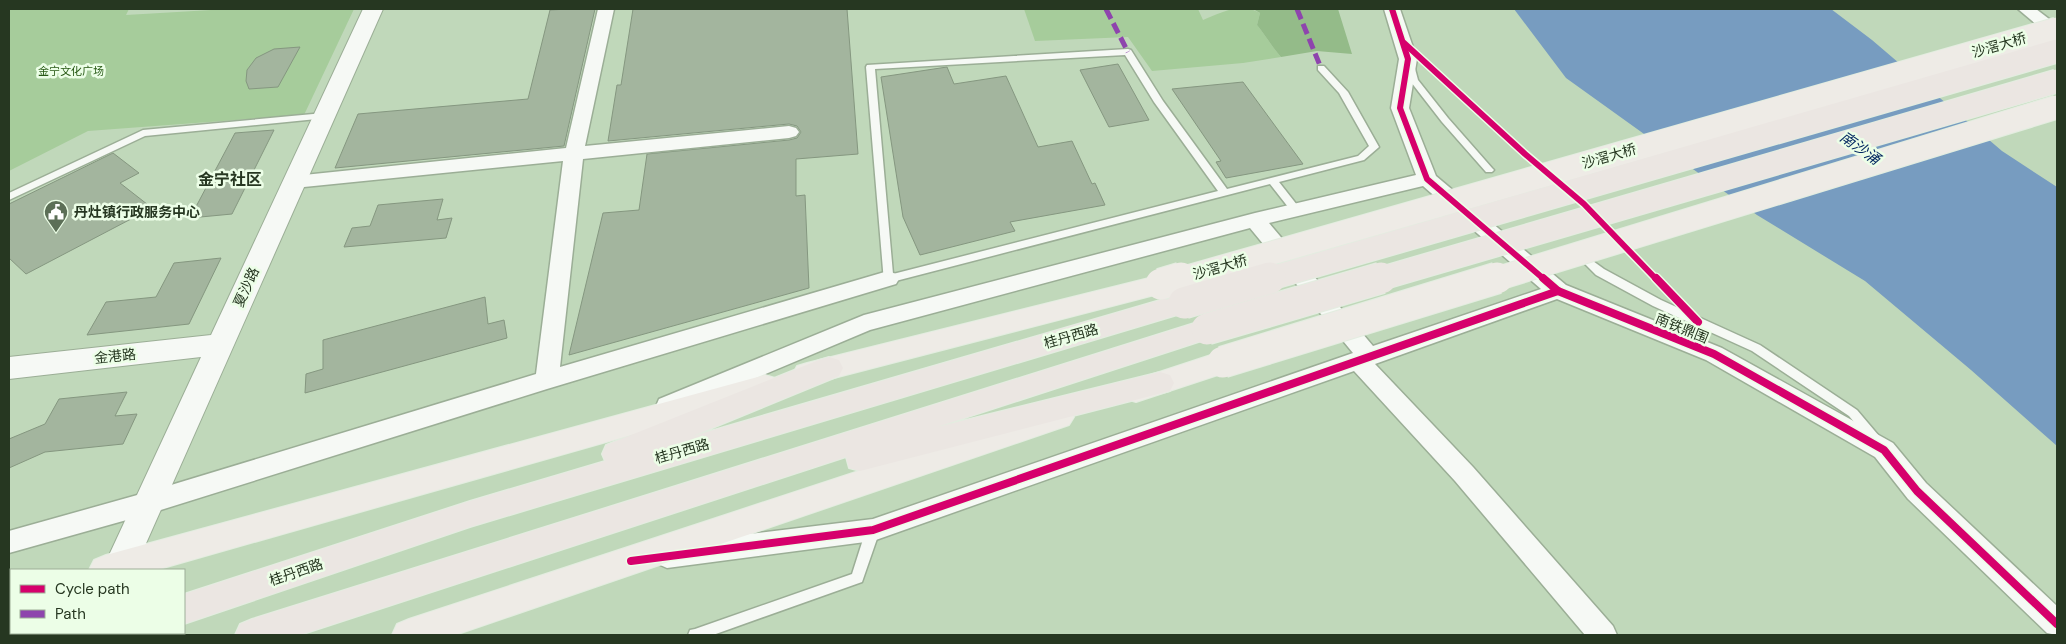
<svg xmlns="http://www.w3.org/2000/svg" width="2066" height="644" font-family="'DM Sans','Noto Sans SC',sans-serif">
<rect width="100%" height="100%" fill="#c0d8ba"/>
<g fill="#a6cc9b">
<polygon points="9,9 129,9 126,15 228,9 354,9 304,115 88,131 9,171"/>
<path d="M1024 9H1198L1203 20C1221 12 1242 2 1260 13L1257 25C1266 36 1272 47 1281 57L1243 63 1152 71 1128 37 1035 41Z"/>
</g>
<path fill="#94bb89" d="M1253 9H1338L1352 54 1317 51 1281 57C1272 47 1266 36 1257 25L1260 13Z"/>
<polygon fill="#779cc0" points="1514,9 1831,9 1872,40 2002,151 2057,187 2057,446 1971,370 1865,281 1757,215 1566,78"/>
<g fill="#a3b59e" stroke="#859780">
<polygon points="568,9 595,9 564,146 335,168 358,114 528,99 550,10"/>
<polygon points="633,9 847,9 858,154 796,159 796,196 805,195 809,288 569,355 603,213 639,210 647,154 789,140 797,138 801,132 797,126 789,124 608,141 617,85 621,85"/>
<polygon points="300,47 278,87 249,89 246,81 247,70 256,58 274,49"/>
<polygon points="1118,64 1149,120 1109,127 1080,70"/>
<polygon points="947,67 954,84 1006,76 1038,147 1072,141 1092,184 1095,183 1105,205 1010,222 1015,231 920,255 903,217 881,77"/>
<polygon points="1243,82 1303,164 1226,178 1216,162 1221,161 1172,89"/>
<polygon points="274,130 232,214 190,218 235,133"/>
<polygon points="113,153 139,173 120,183 152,208 26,274 9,258 9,204"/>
<polygon points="443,199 437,220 452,218 446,238 344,247 352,228 370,226 378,205"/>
<polygon points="221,258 189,324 87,335 106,302 156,297 174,263"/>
<polygon points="485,297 488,324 504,320 507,338 305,393 306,374 323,369 323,340"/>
<polygon points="127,392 115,416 137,414 123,444 45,452 9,468 9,439 45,424 59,399"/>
</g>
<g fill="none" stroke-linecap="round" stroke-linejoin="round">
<g stroke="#9bae96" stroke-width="3">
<g id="service">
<path d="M1128 49 1131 50 1163 101 1227 189 1358 156 1369 146 1339 93 1318 70V66H1324L1348 92 1379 147 1364 160 1279 182 1301 210 1296 213 1292 212 1270 184 888 283 884 282 866 67 867 65ZM1125 55 1154 102 1218 191 893 274 875 69Z"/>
<polygon points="1410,62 1414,65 1418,80 1448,118 1492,168 1494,170 1492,172 1486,172 1442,122 1411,82 1406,65"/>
<polygon points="324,113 329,116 327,118 145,136 9,200 9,193 143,130"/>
<polygon points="1586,256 1604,269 1661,300 1760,345 1857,410 1879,436 1881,439 1879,442 1875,444 1871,442 1849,416 1752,351 1653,306 1596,275 1581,260"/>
<polygon points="873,524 878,526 880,530 862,582 713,635 688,635 690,630 695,629 852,574 866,530 868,526"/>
</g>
</g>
<g stroke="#9bae96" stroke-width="3">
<g id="minor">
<polygon points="598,9 614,9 585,146 789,126 796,128 799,132 796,136 789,138 583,159 560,367 888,271 896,274 899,279 896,284 547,389 148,514 9,553 9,531 148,492 536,374 563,161 294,188 287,187 284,182 287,177 294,176 566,148"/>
<path d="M1384 9H1400L1417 59 1409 108 1436 176 1566 285 1722 348 1893 443 1926 483 2057 606V635L2047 633 1908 499 1875 457 1706 360 1557 299 1375 364 1473 467 1613 626 1617 635H1585L1455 481 1354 371 873 541 667 568 658 564 654 556 658 548 667 544 873 519 1353 353 1250 228 870 330 668 415 659 413 656 406 659 399 864 315 1255 213 1416 175 1391 108 1399 59ZM1423 186 1541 289 1373 346 1269 223Z"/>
<polygon points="2018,9 2036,9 2057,25 2057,38 2051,37"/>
</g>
</g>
<g stroke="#9bae96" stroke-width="2">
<polygon id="tertiary" points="363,9 383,9 136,566 134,570 106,570 104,566 201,357 9,379 9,357 211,335"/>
</g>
<g stroke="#e3ede0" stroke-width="2">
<g id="primary">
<polygon points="1161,275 1170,277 1174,284 1170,291 807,385 797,382 793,374 797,366 807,363"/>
<polygon points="1223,351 1233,354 1237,362 1233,370 1136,402 1126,399 1121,391 1126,383"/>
<polygon points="765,375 775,378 779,386 775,394 156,570 89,570 94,560 106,555"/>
<polygon points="1059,405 1069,409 1074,417 1069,425 455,635 392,635 397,624 409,619"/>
<polygon points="11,585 11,615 9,616 9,586"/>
</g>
</g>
<g stroke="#e3ede0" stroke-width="2">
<g id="trunk">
<polygon points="1184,293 1194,296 1198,303 1194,310 470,527 184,624 184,594 470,501 605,461 602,454 606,445 819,360 829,357 839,360 843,368 839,376 693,436"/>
<polygon points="1207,319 1217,322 1221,329 1217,336 937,427 1160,372 1170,375 1174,383 1170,391 860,471 849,468 846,457 300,635 235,635 240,624 252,619"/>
<polygon points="86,633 127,633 126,635 85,635"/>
</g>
</g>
<use href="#service" fill="#f6f9f5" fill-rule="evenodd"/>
<use href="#minor" fill="#f6f9f5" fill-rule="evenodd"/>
<use href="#tertiary" fill="#f6f9f5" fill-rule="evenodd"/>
<use href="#primary" fill="#eeebe6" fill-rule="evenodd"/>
<use href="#trunk" fill="#ebe6e2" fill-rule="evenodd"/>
<g stroke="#e3ede0" stroke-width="25" stroke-linecap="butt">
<g id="primary-bridge-far1">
<polyline points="1177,280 2057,29"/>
<polyline points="1493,280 2057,107"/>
</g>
</g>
<g stroke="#e3ede0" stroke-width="33" stroke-linecap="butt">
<g id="primary-bridge">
<polyline points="1161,284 1181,278"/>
<polyline points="1223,362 1497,278"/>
</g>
</g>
<g stroke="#e3ede0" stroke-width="25" stroke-linecap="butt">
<g id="trunk-bridge-far1">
<polyline points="1265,280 2057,51"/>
<polyline points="1376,280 2057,81"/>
</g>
</g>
<g stroke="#e3ede0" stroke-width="33" stroke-linecap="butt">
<g id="trunk-bridge">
<polyline points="1184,303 1270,278"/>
<polyline points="1207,329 1381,278"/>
</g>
</g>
<use href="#primary-bridge-far1" stroke="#eeebe6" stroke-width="23"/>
<use href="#primary-bridge" stroke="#eeebe6" stroke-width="31"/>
<use href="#trunk-bridge-far1" stroke="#ebe6e2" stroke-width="23"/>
<use href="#trunk-bridge" stroke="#ebe6e2" stroke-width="31"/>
<g stroke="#8e44ad" stroke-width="5" stroke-dasharray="11 5" stroke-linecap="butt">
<polyline points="1106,9 1128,52"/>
<polyline points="1297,9 1321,68"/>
</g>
<g stroke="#ecfee7" stroke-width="9">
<g id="cycleway-far1">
<polyline points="1392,9 1408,59 1400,108 1427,179 1545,280"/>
<polyline points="1404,43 1525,154 1584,204 1657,280"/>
</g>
</g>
<g stroke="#ecfee7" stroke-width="11">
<g id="cycleway">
<polyline points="1543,278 1558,291 1714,354 1884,450 1917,491 2057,624"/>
<polyline points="1656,278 1698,322"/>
<polyline points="631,561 873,530 1558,291"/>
</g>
</g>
<use href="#cycleway-far1" stroke="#d6006c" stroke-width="6"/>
<use href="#cycleway" stroke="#d6006c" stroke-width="8"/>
</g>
<defs>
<g id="civic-pin" transform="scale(1.25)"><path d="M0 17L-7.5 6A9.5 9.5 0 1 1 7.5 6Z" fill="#5c6f57" stroke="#ecfee7"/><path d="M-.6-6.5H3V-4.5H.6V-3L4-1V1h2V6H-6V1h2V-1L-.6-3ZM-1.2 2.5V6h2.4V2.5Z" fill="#fff"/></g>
</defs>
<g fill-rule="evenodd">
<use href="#civic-pin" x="56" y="212"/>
</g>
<g text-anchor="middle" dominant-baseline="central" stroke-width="5" stroke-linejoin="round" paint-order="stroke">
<g font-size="11" fill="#275915" stroke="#ecfee7">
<text x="71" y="71">金宁文化广场</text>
</g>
<g font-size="14" fill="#263721" stroke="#ecfee7">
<text transform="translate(1999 45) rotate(-16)">沙滘大桥</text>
<text transform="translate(1609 156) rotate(-16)">沙滘大桥</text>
<text transform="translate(1220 267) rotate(-16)">沙滘大桥</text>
<text transform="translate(246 287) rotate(-66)">夏沙路</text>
<text transform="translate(1682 328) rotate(22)">南铁鼎围</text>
<text transform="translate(1071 336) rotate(-16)">桂丹西路</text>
<text transform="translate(115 356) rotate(-6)">金港路</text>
<text transform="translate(682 451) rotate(-16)">桂丹西路</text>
<text transform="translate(296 572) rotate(-19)">桂丹西路</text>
</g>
<g font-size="14" font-weight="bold" fill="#263721" stroke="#ecfee7" text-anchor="start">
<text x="74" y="212">丹灶镇行政服务中心</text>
</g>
<g font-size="15" font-style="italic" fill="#00255f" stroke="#ecfee7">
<text transform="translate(1860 148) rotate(35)">南沙涌</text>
</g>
<g font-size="16" font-weight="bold" fill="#263721" stroke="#ecfee7">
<text x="230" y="179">金宁社区</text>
</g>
</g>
<rect width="2066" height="644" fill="none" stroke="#263721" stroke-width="20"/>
<rect x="10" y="569" width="175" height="65" fill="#ecfee7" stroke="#9dae98"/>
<rect x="20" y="585" width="25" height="8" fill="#d6006c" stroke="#9dae98"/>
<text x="55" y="594" font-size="15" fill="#263721">Cycle path</text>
<rect x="20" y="610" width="25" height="8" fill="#8e44ad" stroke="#9dae98"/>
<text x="55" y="619" font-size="15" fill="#263721">Path</text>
</svg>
